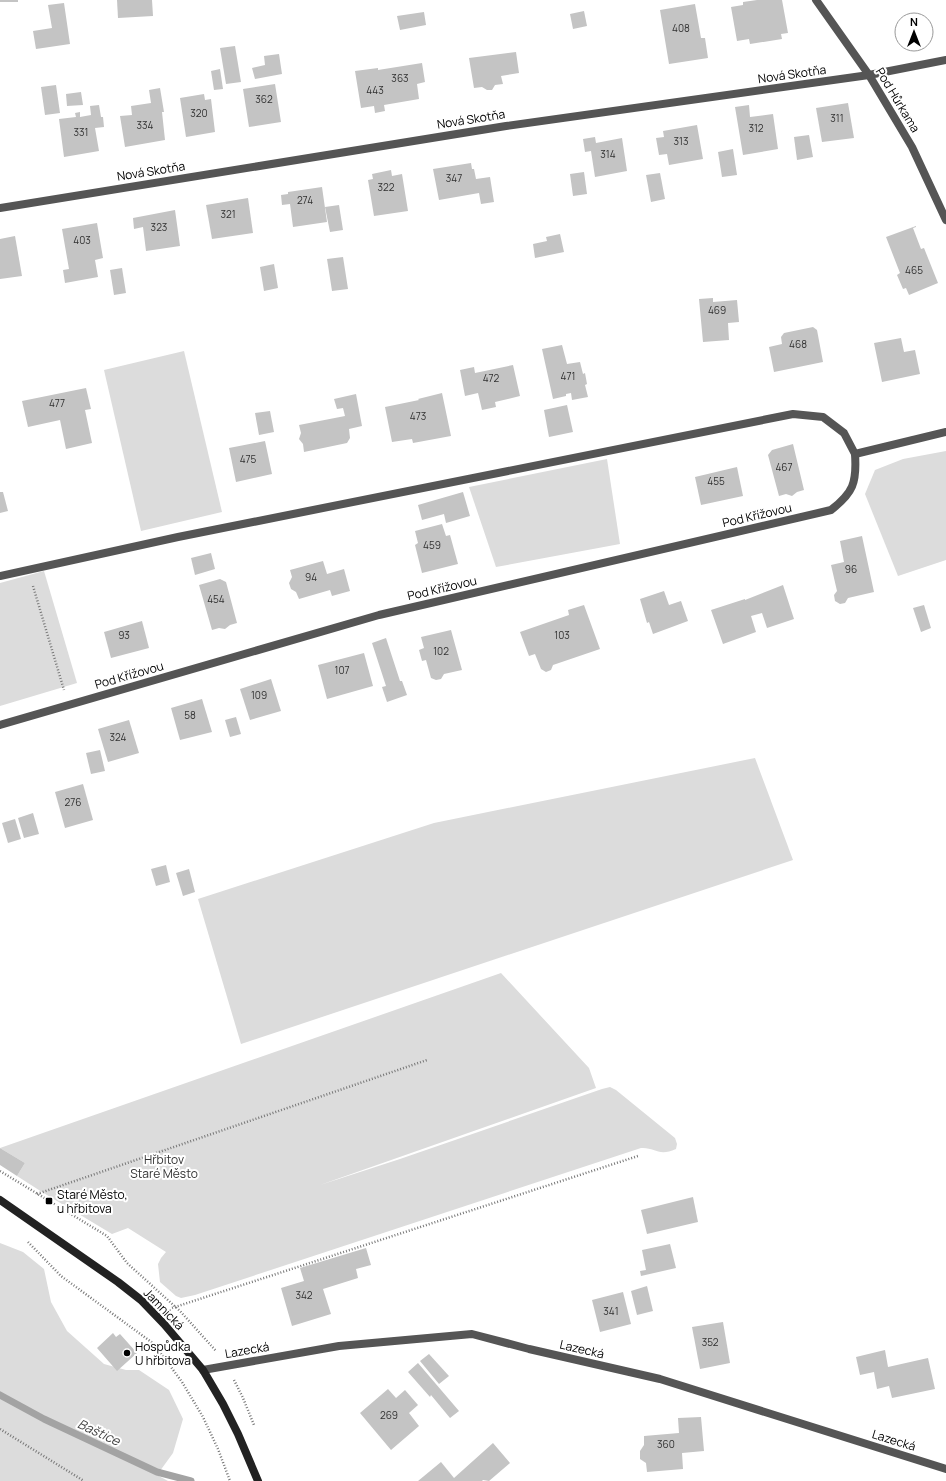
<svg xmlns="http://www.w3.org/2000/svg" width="946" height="1481" font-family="Manrope,sans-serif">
<rect width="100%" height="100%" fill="#fff"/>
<g fill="#dcdcdc">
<polygon points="184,351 222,512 141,531 104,370"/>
<polygon points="946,451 946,560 898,576 865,494 875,470 903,459"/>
<polygon points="607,459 620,544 496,567 469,487"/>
<polygon points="44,571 77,683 0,706 0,583"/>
<polygon points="755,758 793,860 241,1044 198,899 434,823"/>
<path d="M501 973 589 1068 596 1088 320 1185 400 1159 602 1089 610 1087 616 1090 675 1138 677 1144 676 1149C658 1157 655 1147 641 1148L195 1295 181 1298 176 1296 160 1282 158 1264 161 1258 166 1252 128 1228 112 1234 42 1192 17 1176 25 1163 0 1148Z"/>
<polygon points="0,1243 23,1252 44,1269 51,1302 67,1331 104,1364 126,1370 139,1370 169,1390 183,1419 173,1453 157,1475 168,1481 0,1481"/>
</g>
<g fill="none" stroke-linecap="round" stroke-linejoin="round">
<polyline stroke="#a3a3a3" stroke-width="7" points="0,1395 44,1419 157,1472 191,1481"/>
</g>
<g fill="#c4c4c4">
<rect x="0" y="0" width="18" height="2"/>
<polygon points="117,0 152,0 153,16 118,18"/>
<polygon points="757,0 782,0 788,33 781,34 782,39 750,44 749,39 737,41 731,7 743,5 743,2"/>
<polygon points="64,3 70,44 36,49 33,31 52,28 48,5"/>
<polygon points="695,4 701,38 705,38 708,58 669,64 660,10"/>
<polygon points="584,11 587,26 573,29 570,14"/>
<polygon points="424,12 426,25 400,30 397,16"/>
<polygon points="235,46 241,82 226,84 220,48"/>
<polygon points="516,52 519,73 501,76 503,84 495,85 492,90 487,90 482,87 474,88 469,58"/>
<polygon points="279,54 282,74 255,79 252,68 265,65 264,56"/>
<polygon points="422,63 425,82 417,84 419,99 384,105 385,111 375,113 374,106 361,108 355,71 378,68 378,70"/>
<polygon points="220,69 223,89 214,90 211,71"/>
<polygon points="275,84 281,122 249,127 243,89"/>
<polygon points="56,85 60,113 45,115 41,87"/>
<polygon points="160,88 164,112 162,112 165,140 125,147 120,116 132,115 131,106 151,103 149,90"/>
<polygon points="81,92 83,105 67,106 66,94"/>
<polygon points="204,94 205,100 211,99 215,132 186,137 180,98"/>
<polygon points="848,103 854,138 822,142 816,108"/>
<polygon points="99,105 101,117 103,117 104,127 95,128 99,151 64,157 59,119 76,117 75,113 80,112 80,117 91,115 90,106"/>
<polygon points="749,105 750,117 773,114 778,149 743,155 735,107"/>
<polygon points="697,125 703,159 669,165 667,154 659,155 656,138 664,137 663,131"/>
<polygon points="809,135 813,157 797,160 794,137"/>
<polygon points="595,137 596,143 622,138 627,171 595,177 591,151 585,152 583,139"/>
<polygon points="733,149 737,175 722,177 718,152"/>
<polygon points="471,163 472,169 474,169 476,179 490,177 494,202 481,204 479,193 439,200 433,169"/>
<polygon points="391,170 392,176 402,174 408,211 374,216 368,180 373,179 372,174"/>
<polygon points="584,172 587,194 573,196 570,174"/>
<polygon points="660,173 665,199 651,202 646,175"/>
<polygon points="322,187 327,222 293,227 290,204 282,205 281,195 288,194 288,192"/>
<polygon points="248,198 253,233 212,239 206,205"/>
<polygon points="339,205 343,230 330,232 325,207"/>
<polygon points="175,210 180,246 146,251 143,227 134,229 133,218"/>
<polygon points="97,223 103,258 95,260 98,277 65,283 63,270 69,269 62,229"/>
<polygon points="916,226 916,227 913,228 921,249 924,248 938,283 909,295 906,288 903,289 897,275 900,273 886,237"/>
<polygon points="560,234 564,252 535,258 533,244 547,241 546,237"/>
<polygon points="15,236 22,276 0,279 0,239"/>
<polygon points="343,257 348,289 332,291 327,259"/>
<polygon points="274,264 278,288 264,291 260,267"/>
<polygon points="122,268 126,293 114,295 110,270"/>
<polygon points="713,298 713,302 737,300 739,322 728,323 729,340 703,342 699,299"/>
<polygon points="813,327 817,330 823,362 774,372 769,347 782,344 781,337 784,333"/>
<polygon points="901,338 904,352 915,350 920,374 882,382 874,343"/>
<polygon points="562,345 567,364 580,362 583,374 585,373 587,384 585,385 588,397 572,400 571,393 566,394 566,396 553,399 542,349"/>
<polygon points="513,365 520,396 495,402 496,407 482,410 478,393 465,396 460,370 474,367 475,373"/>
<polygon points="86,388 91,409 85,410 92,443 66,449 60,420 28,427 22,401"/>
<polygon points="442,393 451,436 413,443 412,439 392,442 385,407 419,400 418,399"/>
<polygon points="356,394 362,426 349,429 350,438 347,443 304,452 303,444 299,439 301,433 299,425 345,416 343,408 337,409 334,399"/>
<polygon points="567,405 573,432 549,437 544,410"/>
<polygon points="270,411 274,432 259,435 255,413"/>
<polygon points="265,441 272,474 236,482 229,448"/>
<polygon points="793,444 804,490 797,492 792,496 786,494 779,496 768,455 772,450"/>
<polygon points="737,467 743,496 701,505 695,477"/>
<polygon points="0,492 3,492 8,511 0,513"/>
<polygon points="463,492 470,516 446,523 444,514 422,520 418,505"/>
<polygon points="442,524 446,536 450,535 458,564 422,573 415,545 418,543 415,531"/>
<polygon points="862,536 874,592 848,598 845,603 840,604 835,601 834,595 837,591 831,565 844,562 840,541"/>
<polygon points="211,553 215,569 195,575 191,558"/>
<polygon points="323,561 327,574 344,569 350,591 332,596 330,590 299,599 296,592 291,589 289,583 292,577 290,570"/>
<polygon points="220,579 226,582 237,623 230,625 225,629 219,628 212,630 199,585"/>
<polygon points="783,585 794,619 767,628 762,613 751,616 756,632 723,644 711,610 745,599 745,600"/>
<polygon points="664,591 669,605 681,601 688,621 653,634 649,622 647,623 640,599"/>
<polygon points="584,605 600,649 553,665 551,670 546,672 541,669 535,654 529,656 520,632 569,615 568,610"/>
<polygon points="924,605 931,628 921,632 913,608"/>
<polygon points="142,621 149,648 111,658 104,632"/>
<polygon points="451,630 462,670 444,674 441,679 436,680 431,678 426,660 422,661 419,650 424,648 421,637"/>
<polygon points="386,638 400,681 402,681 407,695 387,702 382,687 386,686 372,643"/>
<polygon points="364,653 373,686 327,699 318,665"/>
<polygon points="271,679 281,711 250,720 240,689"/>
<polygon points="202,699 212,732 180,740 171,708"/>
<polygon points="236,717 241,734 230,737 225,720"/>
<polygon points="129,720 139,753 108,762 98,729"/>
<polygon points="100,750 105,771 91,774 86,753"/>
<polygon points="83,784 93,820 65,828 55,792"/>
<polygon points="33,813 39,834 24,838 18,818"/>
<polygon points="15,819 21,839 8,843 2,823"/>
<polygon points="166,865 170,882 156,886 151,869"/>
<polygon points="189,869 195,892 183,896 176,873"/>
<polygon points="0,1148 25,1163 17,1176 0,1165"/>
<polygon points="693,1197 698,1222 647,1234 641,1210"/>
<polygon points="670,1244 676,1268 641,1276 640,1271 646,1270 642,1250"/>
<polygon points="366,1248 371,1265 356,1269 358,1278 323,1289 331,1314 292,1326 281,1288 304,1281 300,1268"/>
<polygon points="647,1286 653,1311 637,1315 631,1291"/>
<polygon points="623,1292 631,1324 600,1332 592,1300"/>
<polygon points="723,1322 730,1363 700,1369 692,1327"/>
<polygon points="113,1333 116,1337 120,1334 137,1353 117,1371 97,1348"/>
<polygon points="885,1350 888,1367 928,1358 935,1389 892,1398 889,1386 877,1389 874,1372 860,1375 856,1357"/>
<polygon points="429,1354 449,1376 439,1384 420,1361"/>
<polygon points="418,1363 459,1411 450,1418 431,1395 430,1397 408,1372"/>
<polygon points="388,1389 396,1398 405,1390 418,1405 409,1413 419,1426 391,1450 360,1413"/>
<polygon points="701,1417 704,1451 682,1453 683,1469 647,1472 646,1463 640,1459 640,1451 644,1445 644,1436 679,1433 678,1418"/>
<polygon points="493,1443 510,1463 489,1481 483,1480 482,1481 418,1481 441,1462 454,1478"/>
</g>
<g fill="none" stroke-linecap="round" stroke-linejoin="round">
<g stroke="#777" stroke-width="2.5" stroke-dasharray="1 2" stroke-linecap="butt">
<polyline points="33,586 64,690"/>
<polyline points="0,1171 107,1236 127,1263 180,1311 216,1351"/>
<polyline points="37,1194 427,1060"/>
<polyline points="28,1242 61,1276 154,1344 182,1382 203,1417 218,1449 230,1481"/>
<polyline points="172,1308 638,1156"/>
<polyline points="234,1380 243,1398 254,1425"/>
<polyline points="0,1429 84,1481"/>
</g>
<g stroke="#555" stroke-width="8">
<polyline points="816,0 869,75 912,147 946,220"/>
<polyline points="0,208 506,126 869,75 946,60"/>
<polyline points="0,576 178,537 793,414 823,417 844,433 855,454 946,432"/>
<path d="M0 725 379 615 831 510C853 493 857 483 855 454"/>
<polyline points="203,1370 339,1346 472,1334 529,1349 660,1379 946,1469"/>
</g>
<polyline stroke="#222" stroke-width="8" points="0,1200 118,1282 141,1300 164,1324 203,1370 223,1404 238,1434 258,1481"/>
</g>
<g fill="#000" stroke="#fff" stroke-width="1.5">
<rect x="45" y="1197" width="8" height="8" rx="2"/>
<circle cx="127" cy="1353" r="4"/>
</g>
<g text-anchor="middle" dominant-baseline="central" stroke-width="4" stroke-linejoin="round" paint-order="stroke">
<g font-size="10" fill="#313131">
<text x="681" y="28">408</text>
<text x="400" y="78">363</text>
<text x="375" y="90">443</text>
<text x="264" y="99">362</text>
<text x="199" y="113">320</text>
<text x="837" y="118">311</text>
<text x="145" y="125">334</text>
<text x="756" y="128">312</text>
<text x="81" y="132">331</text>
<text x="681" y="141">313</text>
<text x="608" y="154">314</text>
<text x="454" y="178">347</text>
<text x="386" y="187">322</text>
<text x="305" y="200">274</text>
<text x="228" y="214">321</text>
<text x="159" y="227">323</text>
<text x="82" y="240">403</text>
<text x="914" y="270">465</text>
<text x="717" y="310">469</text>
<text x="798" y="344">468</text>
<text x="568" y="376">471</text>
<text x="491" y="378">472</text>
<text x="57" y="403">477</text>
<text x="418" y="416">473</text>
<text x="248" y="459">475</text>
<text x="784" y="467">467</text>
<text x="716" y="481">455</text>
<text x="432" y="545">459</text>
<text x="851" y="569">96</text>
<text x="311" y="577">94</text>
<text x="216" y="599">454</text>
<text x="124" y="635">93</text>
<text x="562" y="635">103</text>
<text x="441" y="651">102</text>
<text x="342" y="670">107</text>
<text x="259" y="695">109</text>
<text x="190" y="715">58</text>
<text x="118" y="737">324</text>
<text x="73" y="802">276</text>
<text x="304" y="1295">342</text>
<text x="611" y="1311">341</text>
<text x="710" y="1342">352</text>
<text x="389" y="1415">269</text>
<text x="666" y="1444">360</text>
</g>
<g font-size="12" fill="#000" stroke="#fff">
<text transform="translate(792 74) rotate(-8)">Nová Skotňa</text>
<text transform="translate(898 100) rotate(59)">Pod Hůrkama</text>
<text transform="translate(471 119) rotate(-9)">Nová Skotňa</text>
<text transform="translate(151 171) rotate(-9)">Nová Skotňa</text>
<text transform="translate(757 515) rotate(-13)">Pod Křížovou</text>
<text transform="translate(442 588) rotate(-13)">Pod Křížovou</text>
<text transform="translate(129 675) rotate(-16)">Pod Křížovou</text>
<text transform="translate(164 1309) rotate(46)">Jamnická</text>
<text transform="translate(582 1349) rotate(13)">Lazecká</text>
<text transform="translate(247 1350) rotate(-10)">Lazecká</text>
<text transform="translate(894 1440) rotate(17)">Lazecká</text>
</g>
<g font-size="12" fill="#333" stroke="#fff">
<text x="164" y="1159">Hřbitov<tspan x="164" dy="14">Staré Město</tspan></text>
</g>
<g font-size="12" fill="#000" stroke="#fff" text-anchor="start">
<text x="57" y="1194">Staré Město,<tspan x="57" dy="14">u hřbitova</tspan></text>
<text x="135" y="1346">Hospůdka<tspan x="135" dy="14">U hřbitova</tspan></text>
</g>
<g font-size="13" font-style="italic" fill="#444" stroke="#fff">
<text transform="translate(99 1432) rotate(25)">Baštice</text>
</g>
</g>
<g transform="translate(914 32)"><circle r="19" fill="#ffffff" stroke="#999999"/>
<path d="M0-3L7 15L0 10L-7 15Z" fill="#000000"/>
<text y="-6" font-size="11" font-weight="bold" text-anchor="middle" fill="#000000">N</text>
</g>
</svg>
